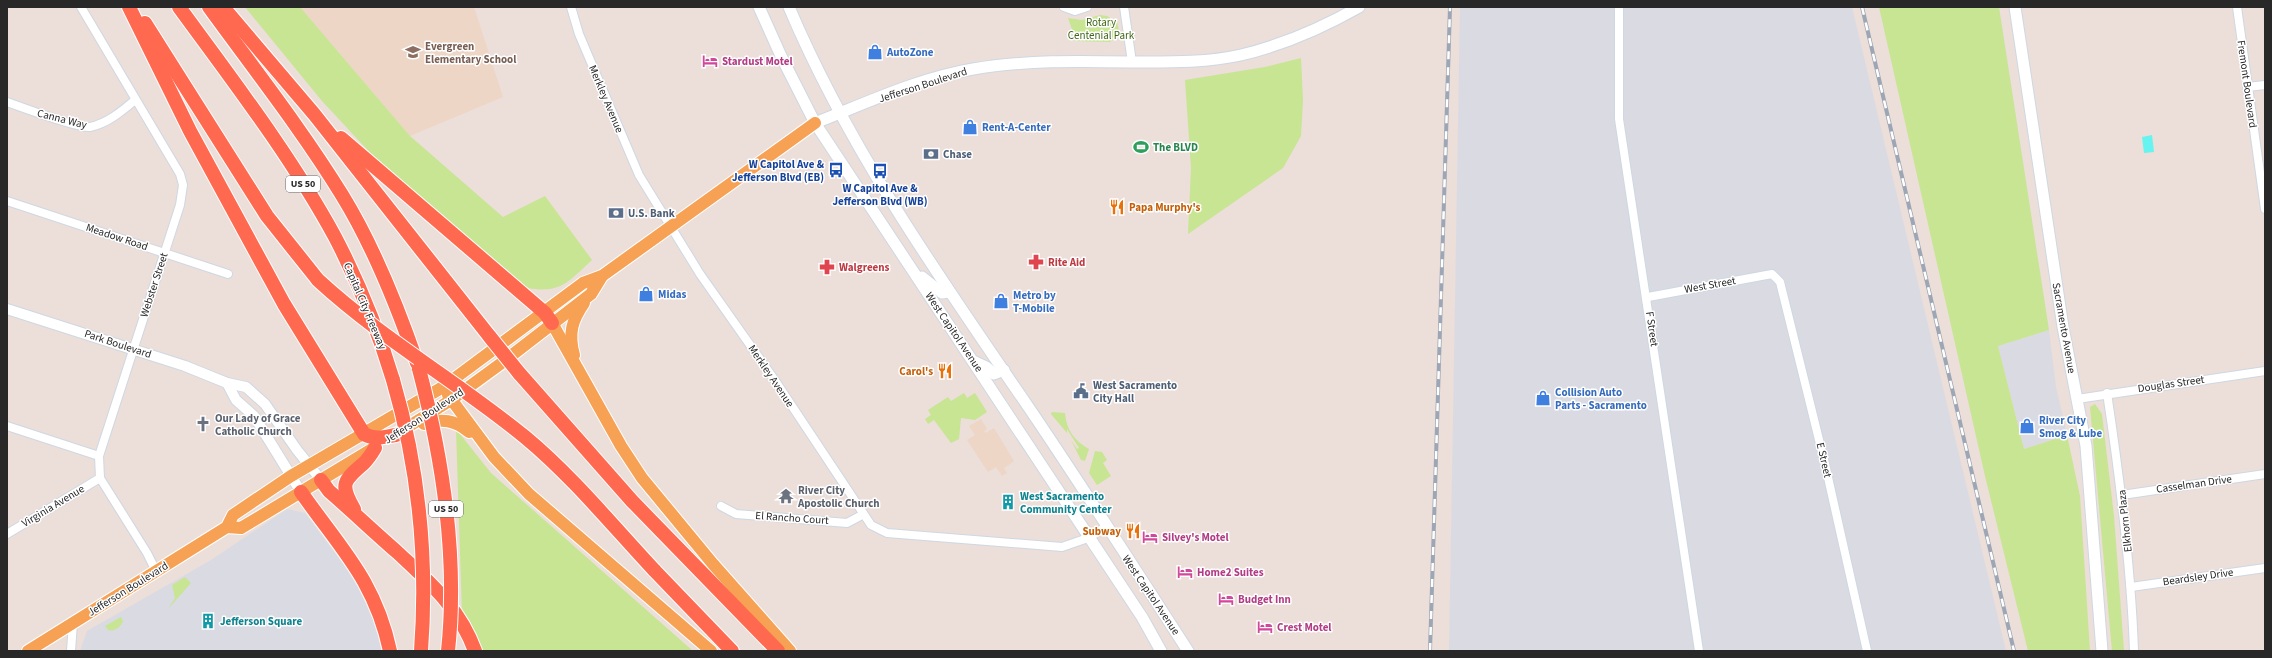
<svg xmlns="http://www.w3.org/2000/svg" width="2272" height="658" font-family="'Source Sans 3',sans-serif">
<rect width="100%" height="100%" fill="#ecded9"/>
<g fill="#dadae3">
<polygon points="1460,7 1852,7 2006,651 1449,651"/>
<polygon points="2049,330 2056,387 2067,435 2024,449 1998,346"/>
<polygon points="287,509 305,513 354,578 378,631 382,651 80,651 87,631 211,560"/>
</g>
<g fill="#eed6c7">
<polygon points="300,7 474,7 503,97 410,136"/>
<polygon points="981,419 987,429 984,431 986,433 994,428 1014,461 1004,468 1007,473 1002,476 996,467 988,472 967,440 975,435 969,426"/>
</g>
<g fill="#c7e593">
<path d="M245 7H300L410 136 503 217 545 196 592 260C569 281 561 294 528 288L375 158 322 101Z"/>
<polygon points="1879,7 1999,7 2049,330 1998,346 2024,449 2067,435 2080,496 2090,651 2028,651 1985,476"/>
<polygon points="1100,15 1107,16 1117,22 1119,32 1116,40 1114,39 1110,42 1076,41 1068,18 1082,20"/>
<polygon points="1301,58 1303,100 1301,136 1283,168 1188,234 1191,168 1185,80 1265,67"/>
<polygon points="964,393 967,398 975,393 987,412 975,420 961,418 959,439 951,443 934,420 928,424 925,419 931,415 928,410 948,397 951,401"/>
<polygon points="2095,404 2102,414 2114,516 2124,651 2112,651 2090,407"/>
<path d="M1052 412 1065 413C1066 429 1074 441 1089 449L1085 461 1081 460 1071 440 1077 449 1079 448 1067 429V433L1051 414Z"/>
<polygon points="456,429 491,473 693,651 483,651 462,614"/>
<polygon points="1095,451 1102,452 1107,460 1103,463 1111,476 1097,485 1089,473"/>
<polygon points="185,577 191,583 168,609 175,598 172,585"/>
<path d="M121 617 123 621C121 627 114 632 108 630L105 626Z"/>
</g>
<polygon fill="#67f3ef" points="2152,135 2154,152 2144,153 2142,137"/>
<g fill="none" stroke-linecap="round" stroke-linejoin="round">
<g stroke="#ced8e2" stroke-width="10">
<g id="minor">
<polyline points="81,7 180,174 183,185 180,205 99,456 100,478 147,553 156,571"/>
<polyline points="571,7 579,34 639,175 700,274 774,379 871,525 887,533 1062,547 1088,538 1106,527"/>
<polyline points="1064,7 1075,11 1087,7"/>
<polyline points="1124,7 1132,62"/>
<polyline points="1619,7 1619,119 1699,651"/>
<polyline points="2237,7 2265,209"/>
<polyline points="2247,87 2265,85"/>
<path d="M7 102C21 107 80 129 90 127 108 123 122 111 135 100"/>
<polyline points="7,201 228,274"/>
<polyline points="1648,297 1772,274 1780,282 1825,464 1867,651"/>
<path d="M2107 393C2120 479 2131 564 2134 651"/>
<polyline points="2077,399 2265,371"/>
<polyline points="7,426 99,456"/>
<polyline points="2122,495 2265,474"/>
<polyline points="721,506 736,514 847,523 862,515"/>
<polyline points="7,534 100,478"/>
<polyline points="2131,587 2265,568"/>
<polyline points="71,651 73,623"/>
</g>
</g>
<g stroke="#ced8e2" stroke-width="12">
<g id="tertiary">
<polyline points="7,309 185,366 227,383 246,387 265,404 297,450 321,480"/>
<polyline points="227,383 236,400 254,416 301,492"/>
</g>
</g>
<g stroke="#ced8e2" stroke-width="13">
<g id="secondary">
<polyline points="759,7 781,56 815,123 1142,617 1161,651"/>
<path d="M789 7C849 149 938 275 1025 402 1081 484 1134 568 1188 651"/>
<polyline points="2015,7 2063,327 2086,446 2102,651"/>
<path d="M815 123C866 103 919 78 973 69 1025 60 1077 61 1130 62 1167 62 1205 63 1241 55 1283 45 1322 28 1359 7"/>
<polyline points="922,277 942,293 949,292"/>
<polyline points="973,361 986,367 994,374 1004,370"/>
</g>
</g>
<g stroke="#fff" stroke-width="14">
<g id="primary">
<polyline points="552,323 621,446 642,478 713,564 790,651"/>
<path d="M574 355C568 334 572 320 584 303"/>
<polyline points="448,395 494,457 529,494 711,651"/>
<path d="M424 424C442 418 455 420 469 432"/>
<polyline points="398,433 451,400 503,362 591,294 602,276"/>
<polyline points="227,527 241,528 374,448"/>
<polyline points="28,651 227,527 233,515 291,476 443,387 583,283 602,276 815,123"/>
</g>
</g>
<g stroke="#fff" stroke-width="16">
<g id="motorway">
<path d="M129 7 190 131 284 304 364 434C375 440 384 437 396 435"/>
<path d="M179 7C233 81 291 156 335 237 359 283 378 330 393 380"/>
<path d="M209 7C254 69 302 130 342 195 374 247 397 305 417 363"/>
<polyline points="223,7 314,114 490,337"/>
<polyline points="145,23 267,216 318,280"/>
<polyline points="341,138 545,313 552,323"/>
<polyline points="519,373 632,501 778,651"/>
<path d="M321 480 329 491C352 511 374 532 397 552 430 583 459 607 475 651"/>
<path d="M301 492C340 548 375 580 390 651"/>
<path d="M354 509C339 484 344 480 364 463 368 459 372 453 375 448"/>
<polyline points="654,570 732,651"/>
</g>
</g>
<use href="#minor" stroke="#fff" stroke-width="8"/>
<use href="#tertiary" stroke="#fff" stroke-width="10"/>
<use href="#secondary" stroke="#fff" stroke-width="11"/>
<use href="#primary" stroke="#f6a154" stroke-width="12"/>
<use href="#motorway" stroke="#ff6950" stroke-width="14"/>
<g stroke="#9ca6b4" stroke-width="4">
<g id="rail">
<polyline points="1862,7 2014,651"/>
<polyline points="1430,651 1450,7"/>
</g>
</g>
<use href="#rail" stroke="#fff" stroke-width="2.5" stroke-dasharray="8" stroke-linecap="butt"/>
<g stroke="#fff" stroke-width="16" stroke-linecap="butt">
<g id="motorway-bridge">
<path d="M318 280C382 339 458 382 525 437 572 476 612 525 654 570"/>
<polyline points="490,337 519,373"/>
<path d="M419 369C443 460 458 557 448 651"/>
<path d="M393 380C419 469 428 558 421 651"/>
</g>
</g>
<use href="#motorway-bridge" stroke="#ff6950" stroke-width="14"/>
</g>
<defs>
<g id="school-bare" transform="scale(1.2)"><path d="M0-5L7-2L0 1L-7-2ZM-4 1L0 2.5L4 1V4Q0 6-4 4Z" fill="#8d6e63" stroke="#fff" stroke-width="2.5" paint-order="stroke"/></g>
<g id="shop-bare" transform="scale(1.2)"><path d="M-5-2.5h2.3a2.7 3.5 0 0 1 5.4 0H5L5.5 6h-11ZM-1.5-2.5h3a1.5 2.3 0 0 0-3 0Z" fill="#3f7fe0" stroke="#fff" stroke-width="2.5" paint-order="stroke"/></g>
<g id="hotel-bare" transform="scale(1.2)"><path d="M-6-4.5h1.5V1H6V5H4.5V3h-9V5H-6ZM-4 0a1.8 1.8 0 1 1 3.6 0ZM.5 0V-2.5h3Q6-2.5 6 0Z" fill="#d1479c" stroke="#fff" stroke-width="2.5" paint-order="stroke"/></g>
<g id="stadium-bare" transform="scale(1.2)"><path d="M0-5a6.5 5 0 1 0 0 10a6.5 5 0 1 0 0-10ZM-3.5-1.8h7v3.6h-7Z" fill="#2e9e5b" stroke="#fff" stroke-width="2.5" paint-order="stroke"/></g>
<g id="bank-bare" transform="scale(1.2)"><path d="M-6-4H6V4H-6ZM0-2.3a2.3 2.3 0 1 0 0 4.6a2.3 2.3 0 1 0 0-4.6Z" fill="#5c6f8a" stroke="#fff" stroke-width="2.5" paint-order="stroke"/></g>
<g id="bus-bare" transform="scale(1.2)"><path d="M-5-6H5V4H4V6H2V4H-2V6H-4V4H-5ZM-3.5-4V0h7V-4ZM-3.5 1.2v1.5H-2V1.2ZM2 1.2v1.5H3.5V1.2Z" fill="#1a4fb4" stroke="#fff" stroke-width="2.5" paint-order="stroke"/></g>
<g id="restaurant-bare" transform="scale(1.2)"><path d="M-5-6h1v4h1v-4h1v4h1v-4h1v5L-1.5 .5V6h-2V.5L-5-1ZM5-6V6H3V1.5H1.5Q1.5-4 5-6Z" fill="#e8710a" stroke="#fff" stroke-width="2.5" paint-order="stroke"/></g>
<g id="pharmacy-bare" transform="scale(1.2)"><path d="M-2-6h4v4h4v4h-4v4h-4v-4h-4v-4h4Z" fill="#e0444e" stroke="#fff" stroke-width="2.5" paint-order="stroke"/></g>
<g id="civic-bare" transform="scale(1.2)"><path d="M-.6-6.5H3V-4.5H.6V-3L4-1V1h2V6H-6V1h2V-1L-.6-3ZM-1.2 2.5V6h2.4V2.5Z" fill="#5c6f8a" stroke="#fff" stroke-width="2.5" paint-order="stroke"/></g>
<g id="church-bare" transform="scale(1.2)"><path d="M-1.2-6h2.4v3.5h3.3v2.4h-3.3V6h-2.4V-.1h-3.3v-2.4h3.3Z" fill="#6b7280" stroke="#fff" stroke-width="2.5" paint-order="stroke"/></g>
<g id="temple-bare" transform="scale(1.2)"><path d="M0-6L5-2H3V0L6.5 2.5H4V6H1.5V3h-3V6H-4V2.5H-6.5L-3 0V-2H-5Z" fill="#6b7280" stroke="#fff" stroke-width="2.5" paint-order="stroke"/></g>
<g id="building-bare" transform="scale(1.2)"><path d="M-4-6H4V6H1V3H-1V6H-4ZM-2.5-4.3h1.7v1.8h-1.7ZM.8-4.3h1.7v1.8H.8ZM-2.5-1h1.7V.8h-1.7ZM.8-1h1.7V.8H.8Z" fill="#0f9aa8" stroke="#fff" stroke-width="2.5" paint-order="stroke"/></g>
</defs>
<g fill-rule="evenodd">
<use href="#school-bare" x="413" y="52"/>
<use href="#shop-bare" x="875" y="52"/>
<use href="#hotel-bare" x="710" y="61"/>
<use href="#shop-bare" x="970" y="127"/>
<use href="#stadium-bare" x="1141" y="147"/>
<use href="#bank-bare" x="931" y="154"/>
<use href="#bus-bare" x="836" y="170"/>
<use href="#bus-bare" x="880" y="171"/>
<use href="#restaurant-bare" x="1117" y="207"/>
<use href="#bank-bare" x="616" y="213"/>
<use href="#pharmacy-bare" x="1036" y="262"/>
<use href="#pharmacy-bare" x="827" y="267"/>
<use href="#shop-bare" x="646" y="294"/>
<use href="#shop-bare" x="1001" y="301"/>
<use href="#restaurant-bare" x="945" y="371"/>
<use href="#civic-bare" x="1081" y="391"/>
<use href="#shop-bare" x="1543" y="398"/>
<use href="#church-bare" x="203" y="424"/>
<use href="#shop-bare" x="2027" y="426"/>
<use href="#temple-bare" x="786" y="496"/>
<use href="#building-bare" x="1008" y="502"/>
<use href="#restaurant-bare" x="1133" y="531"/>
<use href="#hotel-bare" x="1150" y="537"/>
<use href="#hotel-bare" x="1185" y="572"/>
<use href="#hotel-bare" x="1226" y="599"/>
<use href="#building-bare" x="208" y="621"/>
<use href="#hotel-bare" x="1265" y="627"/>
</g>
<g text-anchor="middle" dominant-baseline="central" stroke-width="3" stroke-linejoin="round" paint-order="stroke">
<g fill="#fff" stroke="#686868" stroke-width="1">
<rect x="286" y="176" width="34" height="16" rx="3"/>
<rect x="429" y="501" width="34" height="16" rx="3"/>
</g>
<g font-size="10" font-weight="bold" fill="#282828">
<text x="303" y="184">US 50</text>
<text x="446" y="509">US 50</text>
</g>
<g font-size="11" fill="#3f6716" stroke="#fff">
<text x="1101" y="22">Rotary<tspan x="1101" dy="13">Centenial Park</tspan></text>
</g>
<g font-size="11" font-weight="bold" fill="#785e54" stroke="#fff" text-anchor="start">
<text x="425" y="46">Evergreen<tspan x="425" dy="13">Elementary School</tspan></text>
</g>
<g font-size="11" font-weight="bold" fill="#366cbe" stroke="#fff" text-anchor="start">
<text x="887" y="52">AutoZone</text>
<text x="982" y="127">Rent-A-Center</text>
<text x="658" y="294">Midas</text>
<text x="1013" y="295">Metro by<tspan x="1013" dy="13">T-Mobile</tspan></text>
<text x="1555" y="392">Collision Auto<tspan x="1555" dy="13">Parts - Sacramento</tspan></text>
<text x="2039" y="420">River City<tspan x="2039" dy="13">Smog &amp; Lube</tspan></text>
</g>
<g font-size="11" font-weight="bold" fill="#b23c85" stroke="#fff" text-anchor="start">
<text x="722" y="61">Stardust Motel</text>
<text x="1162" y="537">Silvey's Motel</text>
<text x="1197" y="572">Home2 Suites</text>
<text x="1238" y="599">Budget Inn</text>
<text x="1277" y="627">Crest Motel</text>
</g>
<g font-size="11" fill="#282828" stroke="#fff">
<text transform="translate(2247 84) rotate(82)">Fremont Boulevard</text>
<text transform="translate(923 85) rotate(-18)">Jefferson Boulevard</text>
<text transform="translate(606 99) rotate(67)">Merkley Avenue</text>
<text transform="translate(62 119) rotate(14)">Canna Way</text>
<text transform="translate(117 237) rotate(18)">Meadow Road</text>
<text transform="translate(154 285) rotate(-72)">Webster Street</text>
<text transform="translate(1710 285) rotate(-10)">West Street</text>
<text transform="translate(365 306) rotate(67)">Capital City Freeway</text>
<text transform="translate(2064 328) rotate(80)">Sacramento Avenue</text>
<text transform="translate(1652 329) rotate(82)">F Street</text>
<text transform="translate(954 332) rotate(56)">West Capitol Avenue</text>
<text transform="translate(118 344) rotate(18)">Park Boulevard</text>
<text transform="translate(771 376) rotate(56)">Merkley Avenue</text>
<text transform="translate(2171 384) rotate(-8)">Douglas Street</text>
<text transform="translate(424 416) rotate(-33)">Jefferson Boulevard</text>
<text transform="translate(1824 460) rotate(77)">E Street</text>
<text transform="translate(2194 484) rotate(-8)">Casselman Drive</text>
<text transform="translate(53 506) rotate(-31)">Virginia Avenue</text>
<text transform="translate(792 518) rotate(4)">El Rancho Court</text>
<text transform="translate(2125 521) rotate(-96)">Elkhorn Plaza</text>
<text transform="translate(2198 577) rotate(-8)">Beardsley Drive</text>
<text transform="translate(128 589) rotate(-32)">Jefferson Boulevard</text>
<text transform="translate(1151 595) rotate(56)">West Capitol Avenue</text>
</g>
<g font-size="11" font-weight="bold" fill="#27864d" stroke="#fff" text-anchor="start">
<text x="1153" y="147">The BLVD</text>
</g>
<g font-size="11" font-weight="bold" fill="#4e5e75" stroke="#fff" text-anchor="start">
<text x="943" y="154">Chase</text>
<text x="628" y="213">U.S. Bank</text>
<text x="1093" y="385">West Sacramento<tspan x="1093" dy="13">City Hall</tspan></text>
</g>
<g font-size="11" font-weight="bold" fill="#164399" stroke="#fff" text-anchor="end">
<text x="824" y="164">W Capitol Ave &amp;<tspan x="824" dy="13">Jefferson Blvd (EB)</tspan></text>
<text x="880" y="188" text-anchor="middle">W Capitol Ave &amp;<tspan x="880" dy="13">Jefferson Blvd (WB)</tspan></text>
</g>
<g font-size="11" font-weight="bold" fill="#c56008" stroke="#fff" text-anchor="end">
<text x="1129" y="207" text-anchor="start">Papa Murphy's</text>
<text x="933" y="371">Carol's</text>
<text x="1121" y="531">Subway</text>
</g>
<g font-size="11" font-weight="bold" fill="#be3a42" stroke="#fff" text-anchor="start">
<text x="1048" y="262">Rite Aid</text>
<text x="839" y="267">Walgreens</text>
</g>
<g font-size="11" font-weight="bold" fill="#5b616d" stroke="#fff" text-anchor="start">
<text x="215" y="418">Our Lady of Grace<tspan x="215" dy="13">Catholic Church</tspan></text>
<text x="798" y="490">River City<tspan x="798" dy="13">Apostolic Church</tspan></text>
</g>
<g font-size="11" font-weight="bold" fill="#0d838f" stroke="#fff" text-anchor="start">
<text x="1020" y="496">West Sacramento<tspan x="1020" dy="13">Community Center</tspan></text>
<text x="220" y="621">Jefferson Square</text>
</g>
</g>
<rect width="2272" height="658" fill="none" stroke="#282828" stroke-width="16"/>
</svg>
